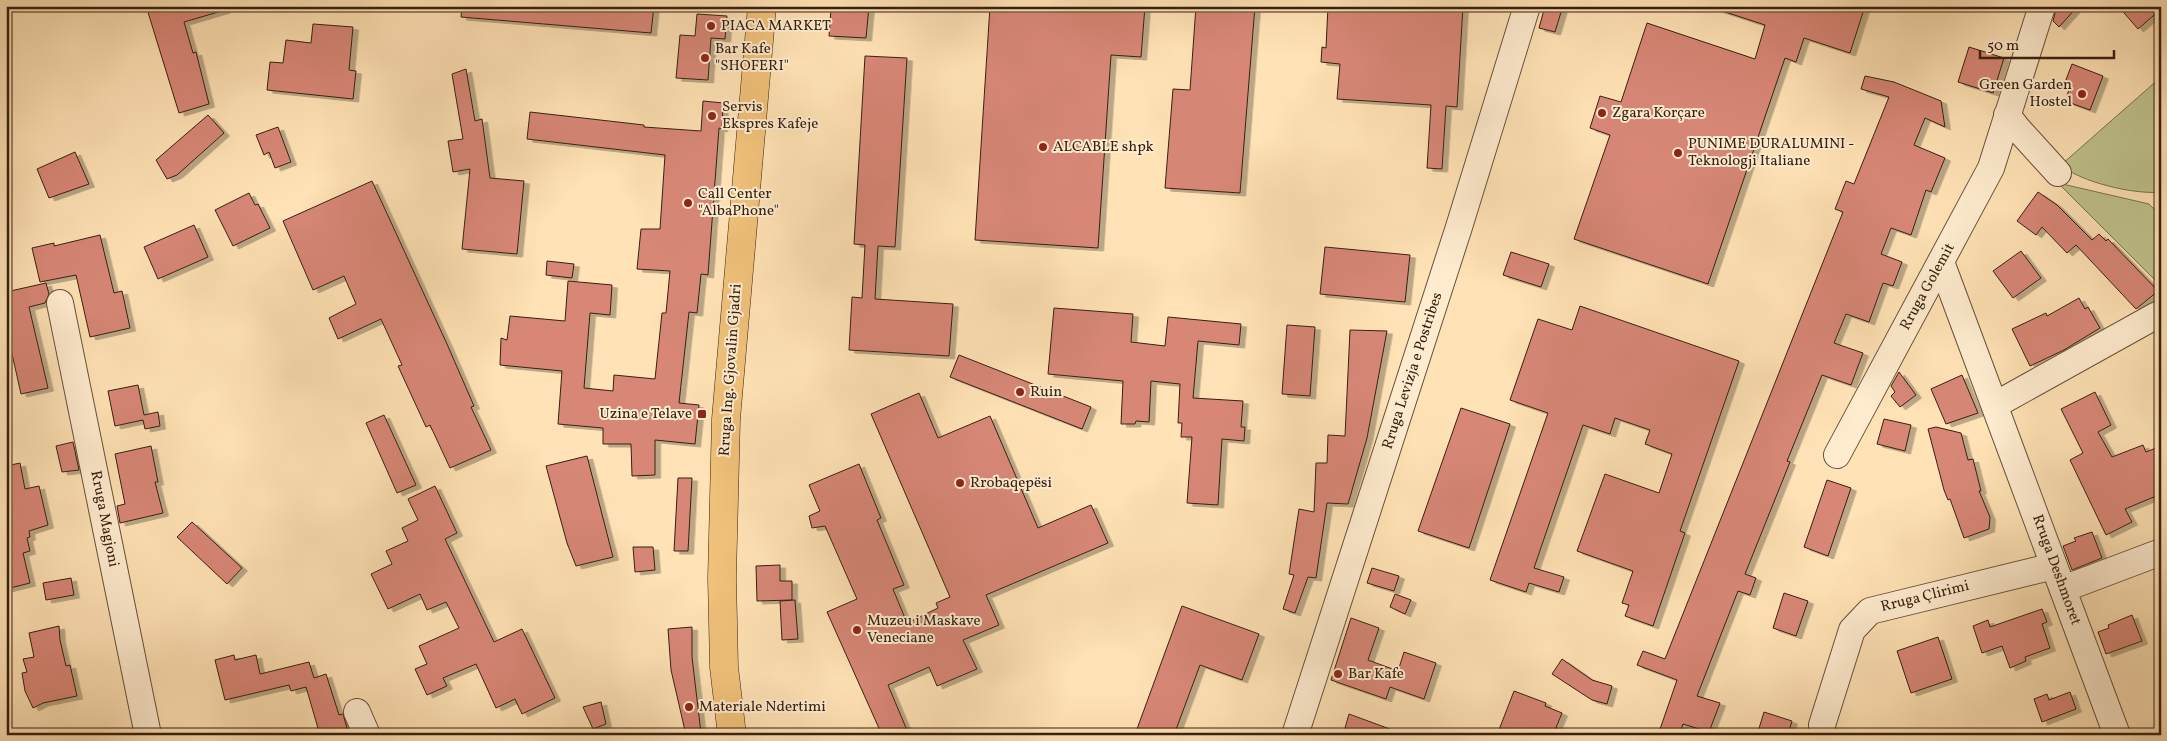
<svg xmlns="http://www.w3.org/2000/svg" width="2167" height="741" font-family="Vollkorn,serif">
<defs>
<filter id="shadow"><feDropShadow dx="5.5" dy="3" stdDeviation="0" flood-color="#0004"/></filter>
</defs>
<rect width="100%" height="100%" fill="#ffe2b5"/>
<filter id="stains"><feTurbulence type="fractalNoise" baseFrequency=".004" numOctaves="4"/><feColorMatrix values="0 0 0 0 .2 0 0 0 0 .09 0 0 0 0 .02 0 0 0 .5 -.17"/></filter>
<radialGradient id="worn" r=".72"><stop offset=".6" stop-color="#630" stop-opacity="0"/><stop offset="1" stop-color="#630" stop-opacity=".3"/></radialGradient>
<g fill="#c0c38d" stroke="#7b724f">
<path d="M2161 77V192C2135 195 2080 182 2061 165Z"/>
<polygon points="2058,183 2149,204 2161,216 2161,286"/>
</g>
<g fill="#d88777" stroke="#362011" filter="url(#shadow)">
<polygon points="157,6 224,6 225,10 184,22 193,53 196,52 209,104 179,113 147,9"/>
<polygon points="462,6 654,6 651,33 461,17"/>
<polygon points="846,6 869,6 866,38 829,36 831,9 846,10"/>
<polygon points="990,6 1145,6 1141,57 1111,55 1098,248 975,240"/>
<polygon points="1196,6 1255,6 1240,193 1165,188 1173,89 1190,90"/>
<polygon points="1328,6 1463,6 1457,107 1446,106 1442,169 1427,168 1431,105 1337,99 1340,64 1321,62 1322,47 1326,48"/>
<polygon points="1545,6 1562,9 1555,32 1539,28"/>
<polygon points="1716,6 1865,6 1850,53 1804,38 1796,62 1785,58 1708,284 1574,239 1610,135 1590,128 1600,96 1621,102 1647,23 1755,59 1765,25 1716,9"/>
<polygon points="2057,6 2078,6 2059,27 2053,21"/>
<polygon points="2118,6 2161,6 2161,9 2138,29"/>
<polygon points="697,14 727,16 725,39 711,38 708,80 676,78 680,35 695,36"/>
<polygon points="313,24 353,27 349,70 356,71 353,99 267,90 270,62 283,63 286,40 311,43"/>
<polygon points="1969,47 2004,58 1993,93 1958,82"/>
<polygon points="865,56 907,58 895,247 878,246 875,299 953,304 949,356 849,350 852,297 862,298 865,245 854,244"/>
<polygon points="2072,64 2103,76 2090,110 2065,101 2070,87 2064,85"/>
<polygon points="466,69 475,121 482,119 490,178 524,181 517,254 462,249 470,169 453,172 448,141 463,139 452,74"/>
<polygon points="1865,76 1894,82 1941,101 1945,127 1925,118 1914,145 1945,158 1931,192 1926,190 1911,235 1891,228 1881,254 1902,262 1893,286 1883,283 1869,322 1846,314 1834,343 1863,353 1851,385 1822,375 1787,461 1790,462 1745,574 1756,578 1750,595 1738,591 1697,696 1720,703 1709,732 1683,724 1679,735 1658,735 1677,680 1637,665 1643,651 1665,659 1843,212 1835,209 1846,181 1854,184 1889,97 1861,89"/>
<polygon points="703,101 723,103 722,129 719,128 708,275 701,274 697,313 689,312 679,403 699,405 695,444 655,440 655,475 632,476 631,444 603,444 603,428 558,424 562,371 500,365 501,338 507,340 510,316 565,321 568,281 612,285 610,315 590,313 584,388 613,391 614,375 655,379 662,313 666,313 670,271 637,269 641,229 660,229 665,155 527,139 530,112 644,125 644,127 701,131"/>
<polygon points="208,115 224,133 177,175 167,179 156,160"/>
<polygon points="278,127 291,162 275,168 269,152 264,155 256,135"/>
<polygon points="75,152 89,184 49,198 37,169"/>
<polygon points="372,181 447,344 474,406 471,407 491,450 450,468 430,425 426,427 398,366 402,365 381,319 338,339 329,318 356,304 344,276 313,290 283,221"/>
<polygon points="2038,192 2057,205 2092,240 2099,234 2106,241 2108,239 2158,291 2136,309 2076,245 2067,253 2042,227 2036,235 2017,221"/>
<polygon points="249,193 255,205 258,204 270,228 233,246 215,210"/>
<polygon points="194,225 208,257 158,279 144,247"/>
<polygon points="100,235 114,293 122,291 130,328 90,337 76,275 40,282 32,248 54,243 54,246"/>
<polygon points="1325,247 1410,255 1405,302 1320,294"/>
<polygon points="2021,251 2041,278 2013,298 1993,271"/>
<polygon points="1511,252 1549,264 1541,287 1503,275"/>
<polygon points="547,261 574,264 572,278 546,275"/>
<polygon points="46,283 49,294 45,303 29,307 48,388 21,394 8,336 6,336 6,292"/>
<polygon points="2079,298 2085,309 2088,307 2100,328 2064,350 2030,366 2012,329 2046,313 2047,316"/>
<polygon points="1580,306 1739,361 1680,531 1685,533 1653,626 1625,616 1629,605 1622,603 1633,571 1577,551 1605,474 1659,493 1672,454 1645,444 1650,430 1615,418 1610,434 1583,425 1534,568 1564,577 1559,592 1529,583 1526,592 1490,580 1548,413 1510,400 1538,319 1572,330"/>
<polygon points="1054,308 1133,314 1131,342 1165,346 1168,317 1241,324 1239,345 1198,341 1193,398 1243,401 1241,427 1245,427 1244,441 1222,439 1218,505 1187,503 1192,437 1181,437 1182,423 1178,423 1180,384 1151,381 1149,422 1136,421 1135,424 1121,424 1123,381 1048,374"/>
<polygon points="1287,325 1315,327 1310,396 1282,394"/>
<polygon points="1350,330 1387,331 1367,438 1348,504 1327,503 1316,578 1308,577 1295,613 1283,609 1294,575 1289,574 1299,509 1314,512 1316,463 1327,463 1328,435 1345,436"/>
<polygon points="959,355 1091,407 1082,429 950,377"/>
<polygon points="1899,372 1916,395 1900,407 1891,396 1895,392 1891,386"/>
<polygon points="1962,375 1978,413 1946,424 1931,389"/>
<polygon points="138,385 144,415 158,412 160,426 145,429 143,420 115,426 108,391"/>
<polygon points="2095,392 2111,425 2098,432 2112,457 2143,445 2146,452 2161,446 2161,494 2125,509 2132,522 2106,535 2070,460 2083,453 2061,409"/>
<polygon points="919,393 938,438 990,416 1038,528 1091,505 1108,543 986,595 999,625 963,640 977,669 937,686 929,667 888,685 909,735 882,735 827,612 857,599 825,526 812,528 809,516 820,511 809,485 859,464 881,518 877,520 904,585 893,589 907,623 938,608 936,603 950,597 871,414"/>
<polygon points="1461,408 1510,424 1469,548 1418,531"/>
<polygon points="384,415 416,485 397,493 366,423"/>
<polygon points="1884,419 1911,425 1905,451 1877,444"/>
<polygon points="1936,427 1961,433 1968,460 1973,459 1981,491 1979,491 1990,517 1989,529 1964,538 1950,499 1948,500 1944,490 1928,429"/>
<polygon points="73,442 79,470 62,472 56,446"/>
<polygon points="151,446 158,482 155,482 163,513 120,523 117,506 125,504 115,454"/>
<polygon points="587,456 613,557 576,566 567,543 546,466"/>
<polygon points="20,463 25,489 39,486 48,525 29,531 30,537 27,538 30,551 23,553 30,583 6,589 6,466"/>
<polygon points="678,478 692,478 688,551 674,551"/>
<polygon points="1827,480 1851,488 1828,556 1804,547"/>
<polygon points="435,486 457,533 445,539 494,642 522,629 555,698 522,714 515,699 496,708 476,664 443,678 447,686 427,695 415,669 427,664 419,646 459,628 446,602 427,610 420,594 388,609 371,574 392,564 386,551 408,541 402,528 418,520 408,499"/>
<polygon points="192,522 242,568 227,584 177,537"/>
<polygon points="2092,532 2102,558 2072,570 2063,546 2076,541 2074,538"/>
<polygon points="633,547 653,547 655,570 635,572"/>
<polygon points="780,565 780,581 792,581 792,600 757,601 756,566"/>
<polygon points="1372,568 1399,576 1394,591 1367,583"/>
<polygon points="71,578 74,595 46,600 43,583"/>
<polygon points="1784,593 1808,601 1796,636 1773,628"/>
<polygon points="1395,594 1411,600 1405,614 1390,607"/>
<polygon points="795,600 798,639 782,640 780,601"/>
<polygon points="1182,606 1259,634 1242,680 1200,665 1174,735 1153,735 1137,729"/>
<polygon points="2042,609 2047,622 2042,624 2050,648 2025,657 2026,661 2010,668 2002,646 1982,653 1973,626 1988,620 1990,627"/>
<polygon points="2132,615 2142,641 2106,654 2098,632 2109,628 2108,625"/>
<polygon points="1351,618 1379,628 1368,660 1398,671 1404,652 1436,663 1424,699 1390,687 1386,699 1331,680"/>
<polygon points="59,626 60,640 66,666 70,665 77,696 43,703 33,708 25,691 22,673 27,672 23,659 34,657 29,633"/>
<polygon points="692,627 692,657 701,733 686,735 671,670 668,629"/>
<polygon points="1938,637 1952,679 1911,693 1897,651"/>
<polygon points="234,655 235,660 256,655 260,674 309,662 314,678 326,674 339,715 343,714 349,735 320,735 306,687 291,691 289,685 225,700 215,660"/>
<polygon points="1562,659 1592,680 1612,686 1607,704 1592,700 1552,674"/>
<polygon points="1514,691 1546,703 1545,706 1562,713 1553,735 1497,735"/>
<polygon points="2070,692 2076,709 2042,722 2034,699 2047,694 2049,700"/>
<polygon points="601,702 606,724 593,729 583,707"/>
<polygon points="1764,712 1792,721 1788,735 1757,735"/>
<polygon points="1349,714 1398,732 1398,735 1343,735"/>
</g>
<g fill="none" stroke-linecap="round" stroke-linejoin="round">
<g stroke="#68503a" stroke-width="28">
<g id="minor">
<polyline points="2007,115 2018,129 2058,173"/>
<polyline points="1941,262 2117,735"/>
<polyline points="60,303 148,735"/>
<polyline points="1995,405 2157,315"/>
<polyline points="1837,455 1991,168 2042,6"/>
<polyline points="2063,589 2161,552"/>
<polyline points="357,712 367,735"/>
<polyline points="1295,735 1459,227 1527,6"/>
<polyline points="1823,735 1822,725 1852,630 1870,611 2054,566"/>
</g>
</g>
<g stroke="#362011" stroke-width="29">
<polyline id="major" points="732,735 724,667 722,578 726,419 762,6"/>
</g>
<use href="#minor" stroke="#ffeccf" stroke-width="26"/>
<use href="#major" stroke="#f0c17a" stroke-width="28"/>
</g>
<g fill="#8f2418" stroke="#ffeccf" stroke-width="2">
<circle cx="711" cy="26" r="5"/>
<circle cx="705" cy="58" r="5"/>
<circle cx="2082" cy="94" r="5"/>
<circle cx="1602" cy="113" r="5"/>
<circle cx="712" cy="116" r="5"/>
<circle cx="1043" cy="147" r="5"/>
<circle cx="1678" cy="153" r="5"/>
<circle cx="688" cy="203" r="5"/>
<circle cx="1020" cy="392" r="5"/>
<rect x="697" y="409" width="10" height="10" rx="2.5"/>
<circle cx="960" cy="483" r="5"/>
<circle cx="857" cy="630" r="5"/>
<circle cx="1338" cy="674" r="5"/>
<circle cx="689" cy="707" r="5"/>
</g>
<g text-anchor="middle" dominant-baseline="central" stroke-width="4" stroke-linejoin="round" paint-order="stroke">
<g font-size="15" fill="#362011" stroke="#ffeccf" text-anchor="start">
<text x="721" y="26">PIACA MARKET</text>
<text x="715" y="49">Bar Kafe<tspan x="715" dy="17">"SHOFERI"</tspan></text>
<text x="2072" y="85" text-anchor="end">Green Garden<tspan x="2072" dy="17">Hostel</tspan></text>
<text x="722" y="107">Servis<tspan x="722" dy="17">Ekspres Kafeje</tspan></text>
<text x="1612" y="113">Zgara Korçare</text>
<text x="1688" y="144">PUNIME DURALUMINI -<tspan x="1688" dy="17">Teknologji Italiane</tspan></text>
<text x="1053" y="147">ALCABLE shpk</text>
<text x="698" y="194">Call Center<tspan x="698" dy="17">"AlbaPhone"</tspan></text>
<text x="1030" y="392">Ruin</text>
<text x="692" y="414" text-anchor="end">Uzina e Telave</text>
<text x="970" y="483">Rrobaqepësi</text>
<text x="867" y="621">Muzeu i Maskave<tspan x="867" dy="17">Veneciane</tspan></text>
<text x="1348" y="674">Bar Kafe</text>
<text x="699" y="707">Materiale Ndertimi</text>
</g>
<g font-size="15" fill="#362011" stroke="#ffeccf">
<text transform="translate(1928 287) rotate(-61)">Rruga Golemit</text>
<text transform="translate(731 370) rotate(-86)">Rruga Ing. Gjovalin Gjadri</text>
<text transform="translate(1413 371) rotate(-72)">Rruga Levizja e Postribes</text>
<text transform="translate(104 519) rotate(79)">Rruga Magjoni</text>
<text transform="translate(2056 570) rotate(70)">Rruga Deshmoret</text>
<text transform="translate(1925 597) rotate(-14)">Rruga Çlirimi</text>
</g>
</g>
<rect width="2167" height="741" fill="none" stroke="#ffe2b5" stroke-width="25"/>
<rect x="8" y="8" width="2152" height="726" fill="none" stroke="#362011" stroke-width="2.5"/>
<rect x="12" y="12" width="2142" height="716" fill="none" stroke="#362011"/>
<path d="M1980 50v8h134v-8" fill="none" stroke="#362011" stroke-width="2.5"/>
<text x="1987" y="50" font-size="15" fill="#362011" stroke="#ffeccf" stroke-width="4" paint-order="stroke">50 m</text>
<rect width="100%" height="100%" filter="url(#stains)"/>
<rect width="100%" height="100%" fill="url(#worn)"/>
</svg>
